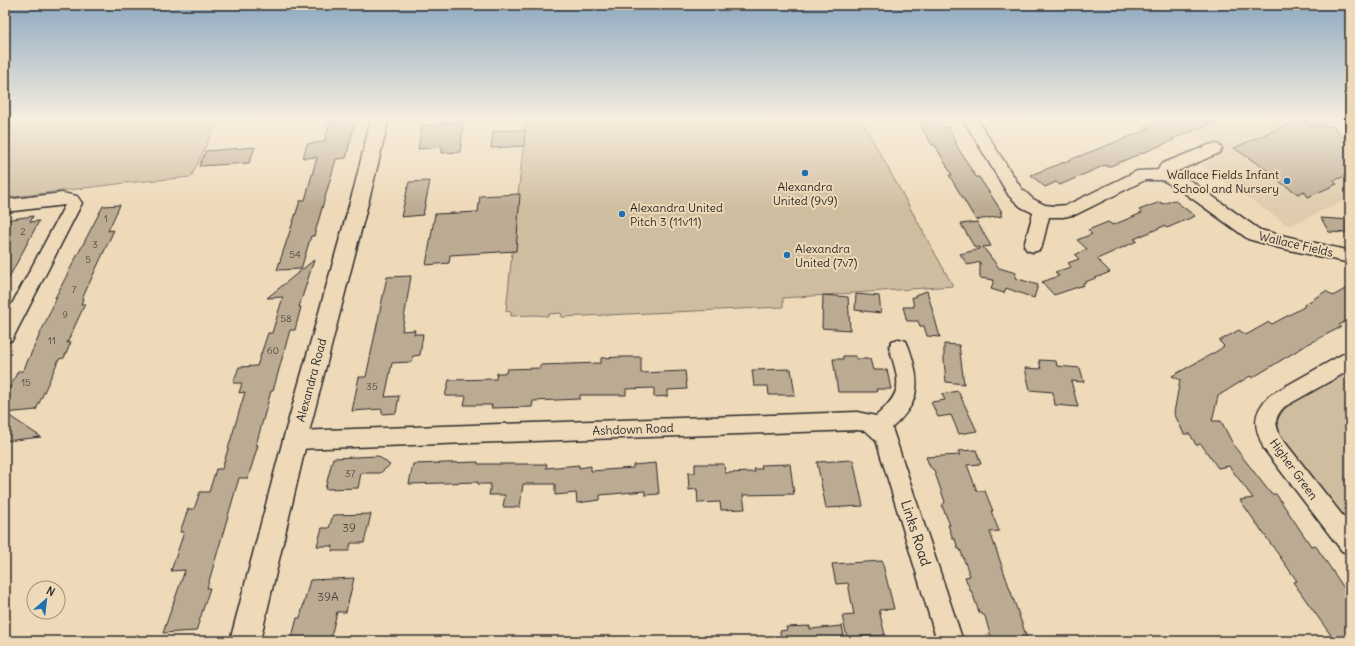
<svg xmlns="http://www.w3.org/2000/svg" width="1355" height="646" font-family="Delius,sans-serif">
<rect width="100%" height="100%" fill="#eed9b8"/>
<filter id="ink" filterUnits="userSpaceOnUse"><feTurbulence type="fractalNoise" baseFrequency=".025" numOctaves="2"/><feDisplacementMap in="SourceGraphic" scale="8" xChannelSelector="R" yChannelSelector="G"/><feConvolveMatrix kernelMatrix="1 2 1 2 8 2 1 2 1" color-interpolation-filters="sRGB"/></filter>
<g filter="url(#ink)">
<polygon fill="#dfcbad" points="1170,119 1333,119 1350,137 1350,198 1289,226 1201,165 1223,154"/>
<g fill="#cfbda0" stroke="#7d7466">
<polygon points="5,119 219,119 191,177 125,183 5,198"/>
<polygon points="526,119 861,119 953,286 783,298 783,307 562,317 561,313 549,314 549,316 534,315 511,316 511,312 506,311"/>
<polygon points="1350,368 1350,532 1281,441 1277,421 1282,412 1296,398"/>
</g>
<g fill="#bbab93" stroke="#2b2b2b">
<polygon points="331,119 356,119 346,158 336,159 314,236 311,236 301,269 277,270 300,201 305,200 317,157 303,158 307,144 324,142"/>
<polygon points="917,119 938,119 944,128 948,127 957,142 955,143 976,177 979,177 1002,212 1000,212 1002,216 976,220 949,175 952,175 935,145 932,145"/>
<polygon points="1167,119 1221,120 1172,139 1174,140 1108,167 1105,165 1060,185 1056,182 1045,187 1031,175 1149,129 1145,127"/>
<polygon points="1300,119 1308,119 1310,126 1333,126 1350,145 1350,174 1333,181 1337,184 1308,197 1304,191 1298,194 1277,180 1280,179 1234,148"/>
<polygon points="464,121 460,152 442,153 442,147 418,149 422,126"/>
<polygon points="525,130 524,146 491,148 493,131"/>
<polygon points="255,147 249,163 199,166 206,151"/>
<polygon points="430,181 423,215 401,217 409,182"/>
<polygon points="520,194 516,251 450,255 449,263 426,265 435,214 478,212 480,196"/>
<polygon points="1174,200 1195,216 1167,228 1164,226 1134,239 1137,241 1097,259 1110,272 1083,283 1084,285 1054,295 1042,282 1059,276 1055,272 1071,267 1068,263 1079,259 1075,255 1087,249 1077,240 1092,234 1088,230 1108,222 1113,225 1142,213 1139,210 1160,202 1163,204"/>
<polygon points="120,205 108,231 114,230 82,299 83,299 81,304 85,304 67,343 71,342 64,358 59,359 36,410 5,413 5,397 18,371 23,371 57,297 55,298 103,206"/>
<polygon points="33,216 30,222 39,221 5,285 5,220"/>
<polygon points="1321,218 1350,220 1350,233 1329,232"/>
<polygon points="977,222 991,246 983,247 999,268 1016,273 1015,278 1038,285 1034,298 1006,288 1004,293 991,289 994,280 980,278 980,262 968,265 960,254 980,249 980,247 975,248 961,224"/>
<polygon points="314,260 299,307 301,307 295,330 290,330 273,391 271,391 256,445 258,445 248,478 239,478 207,588 210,588 196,631 163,633 185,570 171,571 184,532 180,532 188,509 194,509 200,492 209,492 216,469 222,469 245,392 239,393 242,383 233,383 239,367 257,366 268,333 272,333 283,297 267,298"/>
<polygon points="411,276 402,331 415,330 414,334 423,334 420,355 413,356 411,362 392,363 385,397 399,396 396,413 382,414 382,409 352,411 359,377 366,377 387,277"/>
<polygon points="1350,286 1350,319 1339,325 1341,327 1308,344 1252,378 1250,376 1218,396 1212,421 1221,421 1234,446 1271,494 1276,494 1311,546 1315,545 1350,597 1350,641 1335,641 1293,582 1297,581 1240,500 1253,498 1229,466 1218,468 1201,444 1196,445 1190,434 1184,434 1174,413 1180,380 1172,376 1219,350 1224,346 1219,341 1239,330 1246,335 1269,322 1272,324 1304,307 1304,305 1326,291 1333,296"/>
<polygon points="927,291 940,337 927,336 924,326 920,326 918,321 907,321 903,307 914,307 912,297 916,297 915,295"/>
<polygon points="856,294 879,296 881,313 855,310"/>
<polygon points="823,295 848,297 850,330 822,328"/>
<polygon points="944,344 959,345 964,384 946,382 944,360"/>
<polygon points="843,356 856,356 856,359 870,359 873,370 887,370 891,389 876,389 877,392 838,392 833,359 843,359"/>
<polygon points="620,357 641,357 641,373 685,371 687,389 668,390 668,396 654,397 654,388 626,389 626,395 580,395 580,399 533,401 532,407 491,408 492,405 464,405 466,396 445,396 449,380 496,379 497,373 506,373 507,369 540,368 540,365 601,363 601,358"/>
<polygon points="1039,360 1056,361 1057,366 1080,368 1084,382 1071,381 1078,407 1055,405 1053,392 1030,390 1025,368 1041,369"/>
<polygon points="791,369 795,395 769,395 768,386 754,386 752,370"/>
<polygon points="958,391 977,431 959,434 951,415 938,417 931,402 945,400 942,394"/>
<polygon points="5,413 41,437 5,441"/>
<polygon points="976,450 981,464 967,465 977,491 985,491 993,511 991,511 999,531 990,532 1028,641 992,641 985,616 979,612 972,592 971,592 965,577 970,576 960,549 958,549 955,539 953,539 948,525 950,525 942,506 945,502 934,470 930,467 926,457 960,455 958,451"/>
<polygon points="378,456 390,465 380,473 361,473 358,488 325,489 333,458"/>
<polygon points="853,460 863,506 826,508 817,462"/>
<polygon points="478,462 478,464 547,464 546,468 579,465 579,468 591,466 591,471 633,468 633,465 656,463 659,494 645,495 645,491 600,495 600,500 577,503 576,493 555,495 555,484 523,484 520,507 503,507 505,495 489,495 491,484 478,484 478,482 409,484 413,464"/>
<polygon points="695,464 724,464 725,473 755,472 754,469 762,469 761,465 790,464 794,494 743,495 745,509 721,510 720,502 698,503 697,489 689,490 688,473 695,473"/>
<polygon points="371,514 364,543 351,543 349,551 332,551 333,546 317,546 322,528 329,528 333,515"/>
<polygon points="882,561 894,609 879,610 885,635 847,637 842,616 854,615 848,583 836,584 832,564"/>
<polygon points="354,578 346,612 337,612 330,641 291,641 297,618 300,618 310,580"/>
<polygon points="810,626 810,629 842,626 845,641 781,641 780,631 787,630 786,627"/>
</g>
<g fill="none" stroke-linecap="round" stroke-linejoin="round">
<g stroke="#2b2b2b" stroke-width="3">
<g id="minor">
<polygon points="963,119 977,119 1021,188 1033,199 1045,205 1055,206 1067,205 1137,171 1158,170 1161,164 1209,145 1214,144 1219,145 1222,149 1219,153 1173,173 1191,181 1260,230 1350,251 1350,263 1280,248 1248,239 1179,189 1162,180 1145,180 1077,214 1063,217 1049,217 1042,246 1039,250 1033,252 1027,250 1024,246 1033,213 1021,207 1009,196"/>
<polygon points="62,193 77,196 82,203 12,340 5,343 5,317 65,205 5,212 5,200"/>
<path d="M899 339 906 341C910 349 912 357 914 365 921 394 913 408 892 428L963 641H937L876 440 866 431 857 430 295 449 287 447 284 440 287 433 295 431 857 412 876 416C905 390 899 382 889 347L892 341Z"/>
<path d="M1350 352V370L1284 407C1274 418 1275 423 1280 436L1350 525V554L1342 551 1264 449C1254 427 1251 414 1270 395L1343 354Z"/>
</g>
</g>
<g stroke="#2b2b2b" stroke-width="3">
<polygon id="primary" points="371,119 389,119 372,188 307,440 260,641 230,641 283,440 354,188"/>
</g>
<use href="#minor" fill="#eed9b8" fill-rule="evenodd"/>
<use href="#primary" fill="#eed9b8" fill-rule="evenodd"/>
</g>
</g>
<linearGradient id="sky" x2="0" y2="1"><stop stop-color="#8ea9c0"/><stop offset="0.57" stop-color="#f7eedf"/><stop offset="1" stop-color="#f7eedf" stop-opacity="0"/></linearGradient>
<rect width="1355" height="209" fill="url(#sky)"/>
<g fill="#1f6fb2" stroke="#eed9b8" stroke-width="1.5">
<circle cx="805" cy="173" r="4"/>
<circle cx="1287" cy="181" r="4"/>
<circle cx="622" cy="214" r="4"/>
<circle cx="787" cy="255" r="4"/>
</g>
<g text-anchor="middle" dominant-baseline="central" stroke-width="4" stroke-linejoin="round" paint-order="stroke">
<g font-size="10" fill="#4f4b45">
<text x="106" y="218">1</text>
<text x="23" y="231">2</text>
<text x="95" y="244">3</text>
<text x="295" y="254">54</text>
<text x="88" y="259">5</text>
<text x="74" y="289">7</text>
<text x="65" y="314">9</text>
<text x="286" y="318">58</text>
<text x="52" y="340">11</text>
<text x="273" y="350">60</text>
<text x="26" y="382">15</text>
<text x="372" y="386">35</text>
<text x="350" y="473">37</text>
</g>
<g font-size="12" fill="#2b2b2b" stroke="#eed9b8" text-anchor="start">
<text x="1279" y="174" text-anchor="end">Wallace Fields Infant<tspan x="1279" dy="14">School and Nursery</tspan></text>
<text x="805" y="186" text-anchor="middle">Alexandra<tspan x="805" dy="14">United (9v9)</tspan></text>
<text x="630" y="207">Alexandra United<tspan x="630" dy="14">Pitch 3 (11v11)</tspan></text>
<text x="795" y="248">Alexandra<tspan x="795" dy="14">United (7v7)</tspan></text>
</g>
<g font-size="12" fill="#2b2b2b" stroke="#eed9b8">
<text transform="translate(1296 244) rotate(13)">Wallace Fields</text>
<text transform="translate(311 380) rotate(-75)">Alexandra Road</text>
<text transform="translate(633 429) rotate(-2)">Ashdown Road</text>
<text transform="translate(1294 469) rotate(54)">Higher Green</text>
</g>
<g font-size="12" fill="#4f4b45">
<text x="349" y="527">39</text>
<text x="328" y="596">39A</text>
</g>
<g font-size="14" fill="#2b2b2b" stroke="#eed9b8">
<text transform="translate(916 533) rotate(72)">Links Road</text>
</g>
</g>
<rect width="1355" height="646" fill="none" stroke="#eed9b8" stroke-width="20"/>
<rect x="10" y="10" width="1335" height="626" fill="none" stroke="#2b2b2b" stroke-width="1.5" filter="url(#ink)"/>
<g transform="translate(46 600) rotate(28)"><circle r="19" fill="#eed9b8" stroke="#a09380"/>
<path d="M0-3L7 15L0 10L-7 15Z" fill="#1f6fb2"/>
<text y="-6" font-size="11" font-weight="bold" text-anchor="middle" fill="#2b2b2b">N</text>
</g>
</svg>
